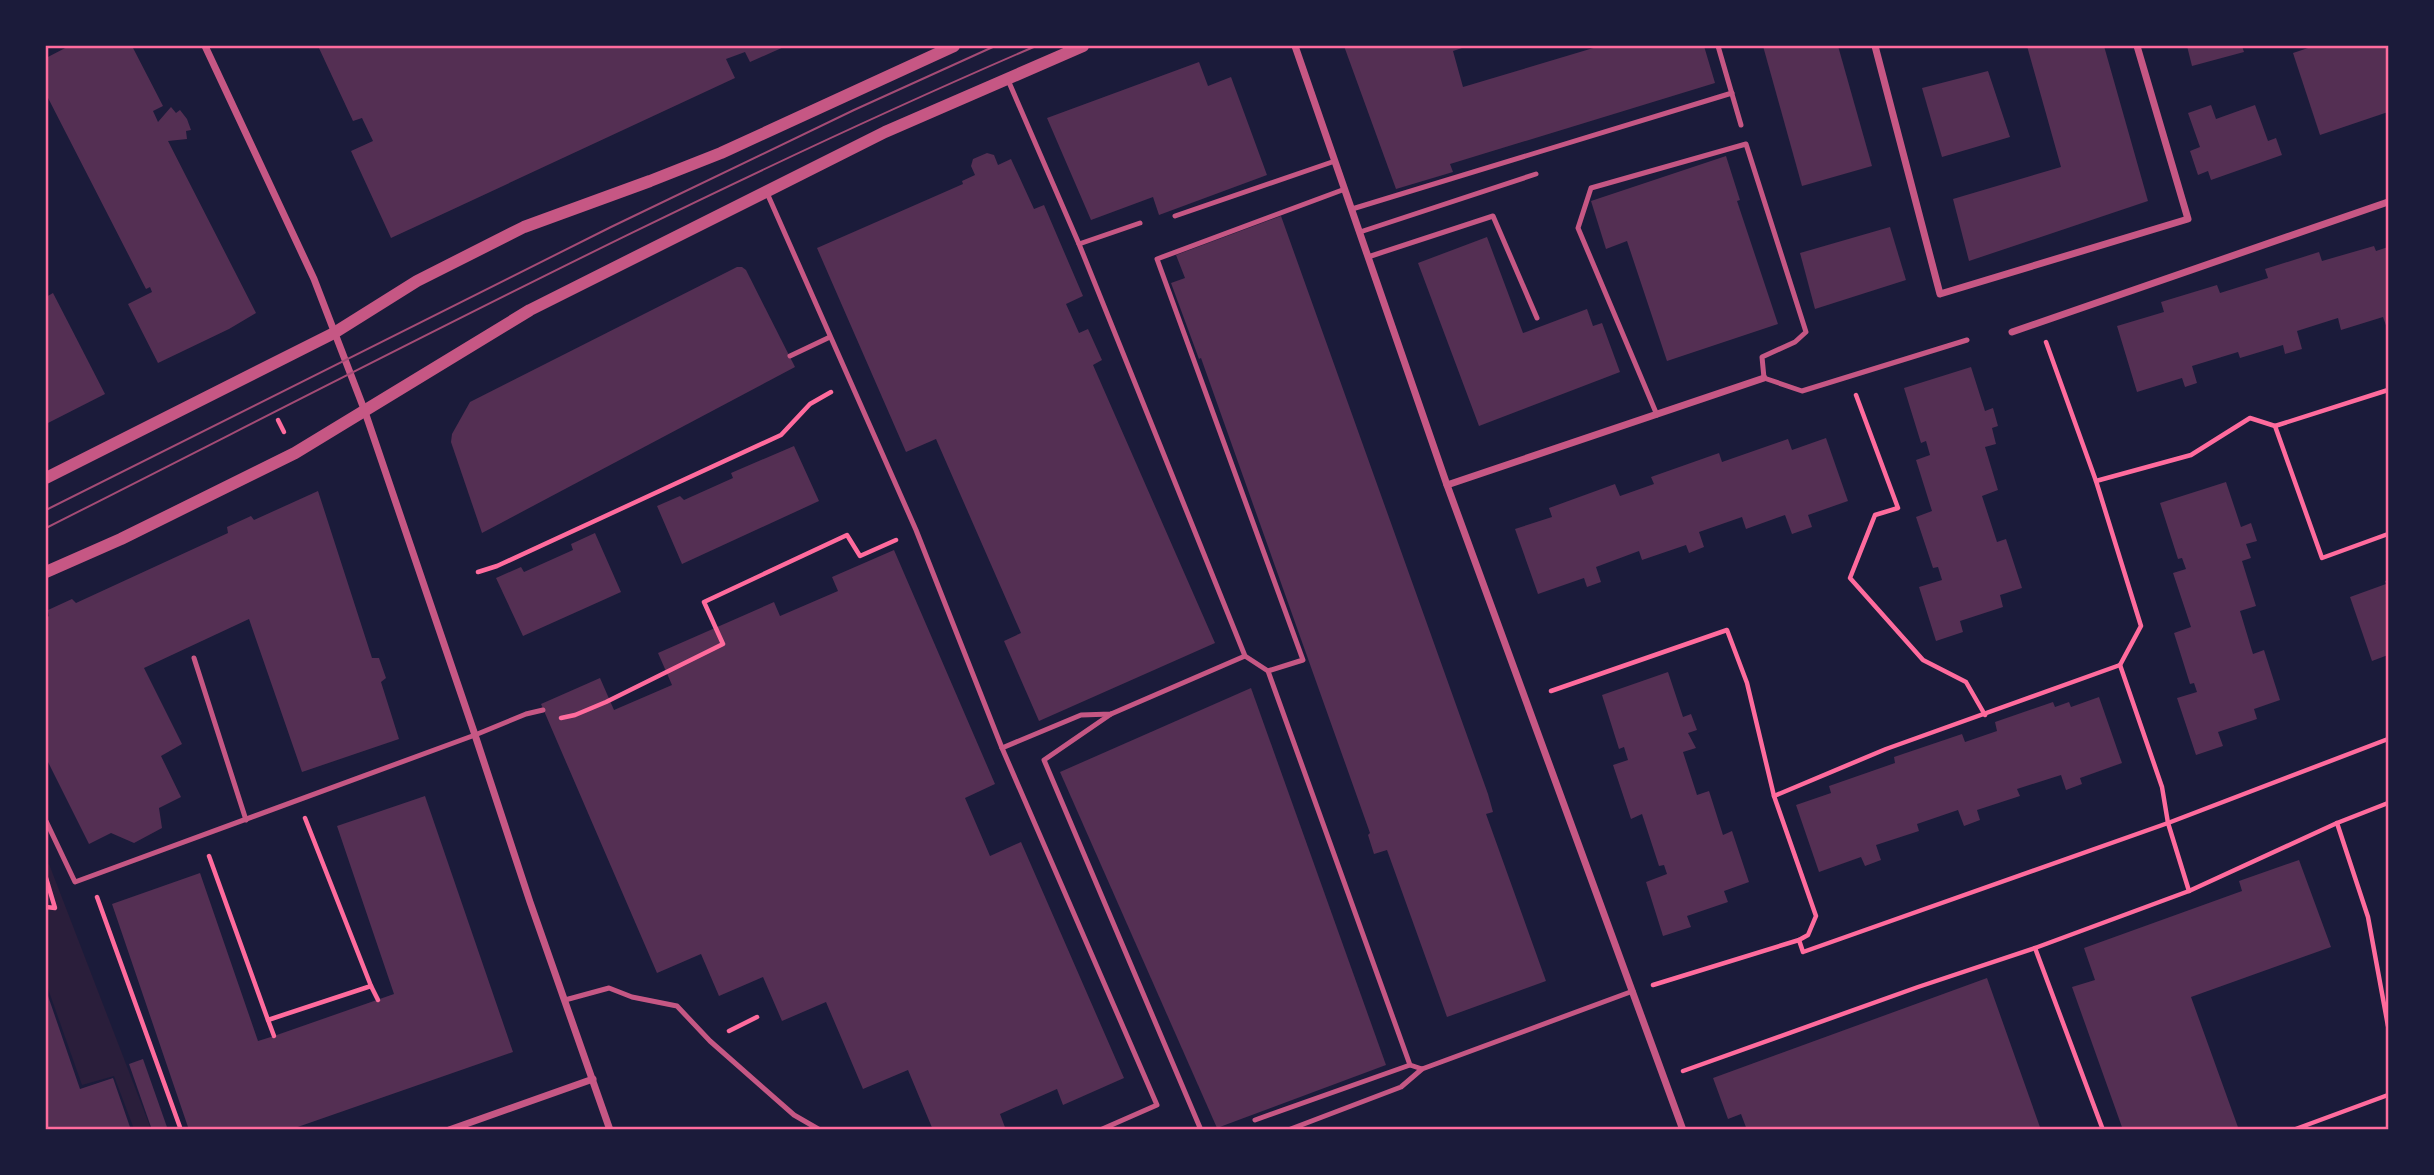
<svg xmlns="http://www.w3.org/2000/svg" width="2434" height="1175" font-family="'Open Sans',sans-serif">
<rect width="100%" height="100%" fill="#1b1b3a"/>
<polygon fill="#2a1e3b" points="49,864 151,1129 134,1129 114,1076 82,1085 46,983 46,866"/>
<g fill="#542f53">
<polygon points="69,46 132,46 163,106 153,111 158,122 171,107 176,113 180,110 187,119 191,130 186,131 187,139 168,141 256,313 229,329 158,363 128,304 152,292 150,287 146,289 46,94 46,58"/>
<polygon points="318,46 786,46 750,62 745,52 726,59 735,78 391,238 351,151 373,141 362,118 353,121"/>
<polygon points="1344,46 1468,46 1453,51 1463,87 1600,46 1704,46 1715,83 1450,164 1453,172 1396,189"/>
<polygon points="1763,46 1838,46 1872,166 1802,186"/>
<polygon points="2027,46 2104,46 2148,201 1969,261 1953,199 2061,167"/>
<polygon points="2187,46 2242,46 2244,52 2192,66"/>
<polygon points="2314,46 2388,46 2388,112 2320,135 2293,53"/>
<polygon points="1199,62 1208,86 1231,77 1267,175 1159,215 1153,197 1091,220 1047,118"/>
<polygon points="1988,71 2010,137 1942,157 1922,88"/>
<polygon points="2211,105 2216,119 2255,105 2268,141 2276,138 2282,155 2211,180 2208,171 2198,175 2190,151 2200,147 2188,113"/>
<polygon points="987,153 994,155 998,165 1011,159 1034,209 1044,205 1083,296 1066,304 1079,333 1088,329 1102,360 1093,365 1215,643 1039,721 1004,641 1021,633 936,439 906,452 817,248 963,184 962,181 975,175 971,166 973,159"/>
<polygon points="1726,156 1740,200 1737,201 1778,324 1667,361 1627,241 1606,249 1591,201"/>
<polygon points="1281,216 1488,794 1493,812 1486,814 1546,981 1447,1017 1387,850 1374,854 1368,835 1370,833 1201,358 1199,359 1171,283 1185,278 1176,255"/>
<polygon points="1890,227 1906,280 1815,309 1800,253"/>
<polygon points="1487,237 1523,333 1587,309 1593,326 1602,323 1620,372 1479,426 1418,263"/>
<polygon points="2374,246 2376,251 2388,247 2388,331 2383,317 2341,330 2338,318 2297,331 2302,349 2285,354 2283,345 2240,358 2238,352 2192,366 2197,383 2185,387 2182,378 2137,392 2117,326 2164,312 2161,302 2217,285 2220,293 2268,278 2265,269 2319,252 2322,261"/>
<polygon points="737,267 742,267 746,270 795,367 482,533 451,442 452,434 470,402"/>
<polygon points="53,293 105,394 46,424 46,297"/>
<polygon points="1971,367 1985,411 1993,408 1998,426 1992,428 1996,444 1985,447 1998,490 1982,496 1997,542 2006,539 2022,588 2000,595 2003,607 1960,621 1963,632 1936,641 1919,587 1942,580 1938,567 1933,568 1916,517 1932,511 1916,460 1930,455 1926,441 1921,443 1904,388"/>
<polygon points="1826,438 1848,501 1808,515 1812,527 1792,534 1785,515 1746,529 1742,517 1699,532 1704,547 1689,553 1686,545 1642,560 1639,551 1596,567 1601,582 1587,587 1584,578 1538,594 1515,529 1552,517 1549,508 1615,484 1620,496 1654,484 1651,477 1719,453 1722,462 1788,439 1792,450"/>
<polygon points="794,446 819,501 682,564 657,506 680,496 684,500 733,478 731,473"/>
<polygon points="2226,482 2241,527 2251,523 2257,541 2246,544 2251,558 2242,561 2256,606 2240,611 2253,654 2264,650 2280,700 2254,709 2257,719 2218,732 2223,746 2196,755 2177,698 2197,692 2194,683 2190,684 2174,633 2191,627 2173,573 2186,569 2182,558 2178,559 2160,503"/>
<polygon points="318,491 372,658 379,658 386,678 381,682 399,739 302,772 249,619 144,668 182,744 161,756 181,797 159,808 162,828 134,843 111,833 89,844 46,758 46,618 49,616 48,610 72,599 76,603 228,533 227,527 251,516 254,520"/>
<polygon points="595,533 621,592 523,636 496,578 521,567 524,572 573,550 571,544"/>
<polygon points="894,550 995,784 965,798 990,856 1021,842 1124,1078 1063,1105 1057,1089 1000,1114 1006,1130 933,1130 908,1070 863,1089 826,1002 782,1021 763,977 719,996 701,954 657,973 541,704 600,678 614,710 672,685 658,653 774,602 780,616 838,591 832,577"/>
<polygon points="2388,580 2388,655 2372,661 2350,597 2386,584 2385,581"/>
<polygon points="1668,672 1683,717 1691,714 1697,730 1688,733 1696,748 1683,752 1697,795 1709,791 1723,835 1732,831 1749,882 1724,891 1728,902 1687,916 1691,927 1663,936 1646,882 1667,874 1664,865 1659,866 1642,814 1631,819 1613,765 1628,760 1624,747 1619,749 1602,695"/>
<polygon points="1251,688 1386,1065 1217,1128 1060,772"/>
<polygon points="2099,697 2122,763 2080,778 2082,784 2066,790 2061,775 2017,789 2020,796 1977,810 1980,820 1964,826 1958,810 1917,824 1919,831 1876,845 1881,860 1865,866 1861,857 1819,872 1796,805 1831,793 1829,786 1895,763 1894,757 1962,734 1965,742 1997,731 1995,722 2053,702 2055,707 2069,702 2071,707"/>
<polygon points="425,796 513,1052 289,1130 189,1130 112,904 200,873 258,1041 274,1036 394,994 337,826"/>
<polygon points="2299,860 2331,947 2191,997 2239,1130 2123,1130 2072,987 2095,980 2084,948 2242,891 2239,881"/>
<polygon points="1987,978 2041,1130 1747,1130 1741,1114 1728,1119 1713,1078"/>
<polygon points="46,990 80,1089 113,1078 131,1130 46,1130"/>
<polygon points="143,1059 168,1130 152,1130 129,1064"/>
</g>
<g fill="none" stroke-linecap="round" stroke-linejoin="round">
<g stroke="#ff6b9d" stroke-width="4.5">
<polyline points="1856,395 1898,508 1875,515 1850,578 1923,660 1966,682 1985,715"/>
<polyline points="278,420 284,432"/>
<polyline points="2275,426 2388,390"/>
<polyline points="2096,481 2191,455 2250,418 2275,426 2322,558 2388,534"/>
<polyline points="478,572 497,566 781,435 810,404 831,392"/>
<polyline points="2120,665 2162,787 2168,823 2189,891"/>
<polyline points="1551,691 1727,630 1747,683 1774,796"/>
<polyline points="561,718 575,715 606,702 723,644 704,602 847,535 860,556 896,540"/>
<polyline points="2337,823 2368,917 2388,1026"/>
<polyline points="209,856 268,1020 371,986 305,818"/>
<polyline points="46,878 55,908 46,907"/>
<polyline points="97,897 181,1130"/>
<polyline points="1799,940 1808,935 1816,916 1774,796 1886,749 2120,665 2141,626 2096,481 2046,342"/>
<polyline points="2035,948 2103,1130"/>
<polyline points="1653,985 1799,940 1803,952 2168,823 2388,739"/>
<polyline points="371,986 378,1000"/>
<polyline points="268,1020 274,1036"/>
<polyline points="729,1031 757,1017"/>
<polyline points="1683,1071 1918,987 2035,948 2189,891 2337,823 2388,803"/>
<polyline points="2293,1130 2388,1095"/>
</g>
<g stroke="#c65784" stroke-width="5">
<polyline points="1718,46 1741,125"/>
<polyline points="1008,80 1079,244 1245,656 1268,671 1410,1065 1422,1069 1633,991"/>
<polyline points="767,193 916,530 1002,748 1157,1105 1100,1130"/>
<polyline points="1352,209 1732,93"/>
<polyline points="1175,216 1335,161"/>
<polyline points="1360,232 1536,174"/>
<polyline points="1079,244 1140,223"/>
<polyline points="1368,257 1493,216 1537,318"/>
<polyline points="790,356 830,337"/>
<polyline points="1657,415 1578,228 1591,188 1746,144 1806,332 1795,342 1762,357 1764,378 1802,391 1967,340"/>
<polyline points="194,658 246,820"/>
<polyline points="1268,671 1303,660 1157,259 1345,189"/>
<polyline points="1111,714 1044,760 1201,1130"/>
<polyline points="1002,748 1081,715 1111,714 1245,656"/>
<polyline points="46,821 75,882 475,735 526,714 543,710"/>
<polyline points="565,1000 609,988 632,997 677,1006 710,1041 794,1115 820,1130"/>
<polyline points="1255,1120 1410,1065"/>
<polyline points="1288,1130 1401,1087 1422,1069"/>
</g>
<g stroke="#c65784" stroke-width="7">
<polyline points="205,46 314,279 364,409 475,735 530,902 610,1130"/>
<polyline points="1295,46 1447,485 1683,1130"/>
<polyline points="1875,46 1940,294 2188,219 2137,46"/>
<polyline points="2012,332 2388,202"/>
<polyline points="1447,485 1764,378"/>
<polyline points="449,1130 593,1079"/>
</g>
<g stroke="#c65784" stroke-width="12">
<polyline points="46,478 334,333 417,281 524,227 650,181 721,153 954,46"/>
<polyline points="46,572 121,539 295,453 530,310 885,132 1083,46"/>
</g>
<g stroke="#a44b75" stroke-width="2">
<polyline points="46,510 611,227 854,110 995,46"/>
<path d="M46 528C373 363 699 191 1036 46"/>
</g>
</g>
<rect width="2434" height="1175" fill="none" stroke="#1b1b3a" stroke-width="94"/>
<rect x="47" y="47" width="2340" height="1081" fill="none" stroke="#ff6b9d" stroke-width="2.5"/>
</svg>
